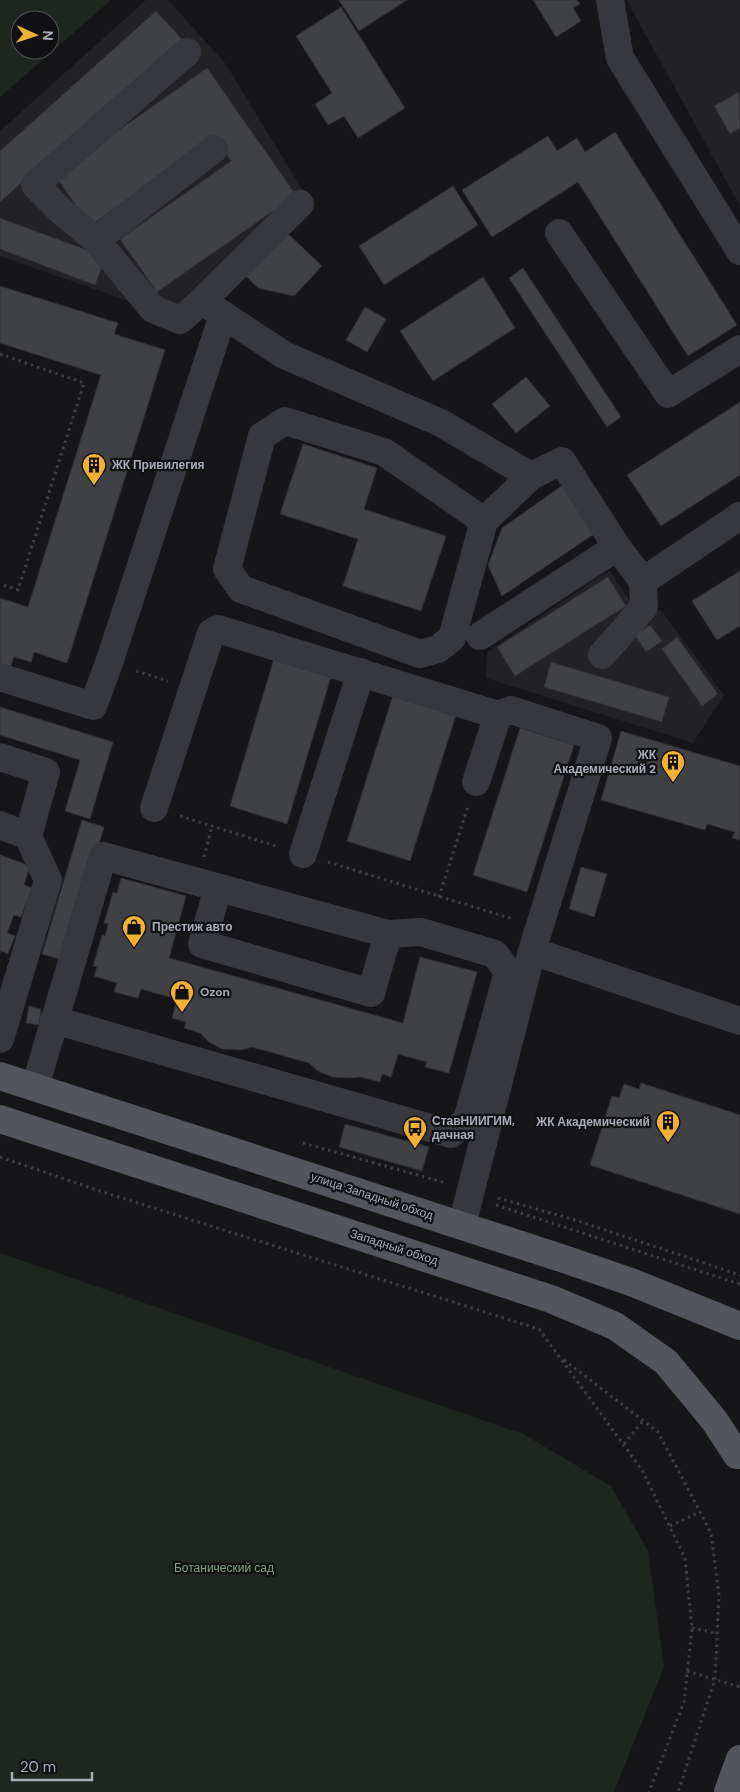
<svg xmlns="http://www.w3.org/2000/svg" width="740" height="1792" font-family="'DM Sans',sans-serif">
<rect width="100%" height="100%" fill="#161618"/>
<g fill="#222225">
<polygon points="146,0 168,0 225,63 305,194 165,314 0,256 0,131"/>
<polygon points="627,0 740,0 740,206 632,10"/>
<polygon points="610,570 641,619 661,610 724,695 693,743 486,678 487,652"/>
</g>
<g fill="#1e261f" fill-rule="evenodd">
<path d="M0 0H111L0 97ZM20 20H50V50H20Z"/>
<polygon points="0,1253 523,1434 611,1486 648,1551 664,1667 614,1792 0,1792"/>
</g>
<g fill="#404145" stroke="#303034">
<polygon points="339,0 407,0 359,31"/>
<polygon points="533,0 577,0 580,4 573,8 581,21 556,37"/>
<polygon points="341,7 405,108 358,138 344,116 328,125 315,104 332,93 296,36"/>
<polygon points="156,11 182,39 0,202 0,151"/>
<polygon points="207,68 296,195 157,292 120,239 231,161 216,138 90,226 55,175"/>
<polygon points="739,92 740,128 730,134 714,106"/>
<polygon points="615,132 737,325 688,356 578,182 492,237 462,190 548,136 557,151 577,138 585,152"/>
<polygon points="453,186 478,225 384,285 359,246"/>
<polygon points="0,218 106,257 95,285 0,249"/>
<polygon points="283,229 322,266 294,296 258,288 242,272"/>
<polygon points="523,268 621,417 607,427 509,278"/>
<polygon points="483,277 515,328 433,381 400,331"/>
<polygon points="0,286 118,323 114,334 165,350 67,663 34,652 31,662 14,657 9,671 0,668 0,598 28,607 101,375 0,343"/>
<polygon points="365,307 386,319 367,352 346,340"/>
<polygon points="526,377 550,406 516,433 492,404"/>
<polygon points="740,402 740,475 661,526 627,475"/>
<polygon points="303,444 377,468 364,509 446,536 421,611 343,586 358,539 280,514"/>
<polygon points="563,485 594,534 502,596 488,565 502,528"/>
<polygon points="740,571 740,626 717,640 692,601"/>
<polygon points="608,577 626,606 515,676 497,647"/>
<polygon points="650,625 662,641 646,652 635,635"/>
<polygon points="677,637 718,694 702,706 662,649"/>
<polygon points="275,655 332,673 287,824 230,806"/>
<polygon points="551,662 669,697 662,722 544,687"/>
<polygon points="393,695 456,715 410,861 347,841"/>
<polygon points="0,707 113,742 90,819 65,811 80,760 0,735"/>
<polygon points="520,728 574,745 527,892 473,875"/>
<polygon points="621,731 740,766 740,840 732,838 735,832 707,824 705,830 601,800"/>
<polygon points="82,820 104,827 64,960 42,954"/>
<polygon points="0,855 30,866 24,885 32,888 21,917 14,915 7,933 15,936 8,954 1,951 0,954"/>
<polygon points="581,867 607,874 594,917 569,909"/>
<polygon points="121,878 186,896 169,958 403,1023 420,957 477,972 449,1073 425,1067 427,1062 398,1054 391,1077 382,1074 380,1082 360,1077 349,1078 333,1077 318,1071 309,1063 252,1047 241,1050 222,1049 209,1042 200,1033 184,1028 186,1022 172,1018 177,999 141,989 138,998 114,992 117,983 94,976 97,967 93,966 102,935 105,936 108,924 104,923 113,892 117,893"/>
<polygon points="29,1006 41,1009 39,1025 26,1023"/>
<polygon points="641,1083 740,1115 740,1214 590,1165 612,1096 619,1098 624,1084 639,1089"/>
<polygon points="345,1124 429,1147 422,1171 339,1147"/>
</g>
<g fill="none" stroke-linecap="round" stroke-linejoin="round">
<g stroke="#3d3f44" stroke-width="3" stroke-dasharray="2.5 4" stroke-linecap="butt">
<polyline points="0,354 84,383 18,590 0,584"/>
<polyline points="136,671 168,681"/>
<polyline points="180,816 276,846"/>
<polyline points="204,857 212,826"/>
<polyline points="328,862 513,919"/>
<polyline points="439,897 468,806"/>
<polyline points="303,1143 446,1183"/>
<polyline points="0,1157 106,1193 539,1329 642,1470 685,1558 692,1628 684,1702 649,1792"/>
<polyline points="498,1198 575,1220 740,1275"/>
<polyline points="496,1205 740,1284"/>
<polyline points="564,1360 658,1432 711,1533 719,1595 715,1679 678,1792"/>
<polyline points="624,1444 643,1421"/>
<polyline points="670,1526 700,1512"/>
<polyline points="692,1628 717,1633"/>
<polyline points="687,1671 740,1687"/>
</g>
<g stroke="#37383d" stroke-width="28">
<polyline points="610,0 620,58 740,251"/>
<polyline points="187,52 35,185 61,211 96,240 153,309 180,320 202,301 284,355 441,423 531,476"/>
<polyline points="559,233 668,394 740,349"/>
<polyline points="96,240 214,149"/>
<polyline points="202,301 300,204"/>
<polyline points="484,521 384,452 285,421 262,436 227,569 241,589 420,654 438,649 452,638 484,521 531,476 562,461 617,547"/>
<polyline points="480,636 617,547 643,581 740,516"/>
<polyline points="602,655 644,607 643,581"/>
<polyline points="0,677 93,706 109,663 223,315"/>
<polyline points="0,757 46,772 28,836"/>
<polyline points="476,782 498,715"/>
<polyline points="154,808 211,633 218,629 498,715 511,710 598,738 532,951 462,1225"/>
<polyline points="0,825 28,836 48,880 0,1039"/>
<polyline points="303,854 361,672"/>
<polyline points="218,888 202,944 371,993 388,934"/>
<polyline points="532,951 740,1021"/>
<polyline points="35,1087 103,856 388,934 421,932 495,954 508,972 467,1120 451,1134 54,1020"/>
</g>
<g stroke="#53555c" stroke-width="28">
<polyline points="0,1076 564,1259 631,1282 740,1326"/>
<polyline points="0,1119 551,1299 615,1326 666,1362 714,1420 737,1455"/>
<polyline points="728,1792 740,1759"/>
</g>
</g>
<defs>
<g id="building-pin" transform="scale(1.25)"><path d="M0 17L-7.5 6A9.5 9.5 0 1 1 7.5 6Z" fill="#f2b134" stroke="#111113"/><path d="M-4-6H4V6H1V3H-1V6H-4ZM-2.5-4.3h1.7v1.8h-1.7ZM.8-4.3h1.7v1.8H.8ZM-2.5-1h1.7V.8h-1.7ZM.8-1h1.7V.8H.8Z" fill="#111"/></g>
<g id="shop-pin" transform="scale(1.25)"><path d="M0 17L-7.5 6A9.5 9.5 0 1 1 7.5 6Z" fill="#f2b134" stroke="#111113"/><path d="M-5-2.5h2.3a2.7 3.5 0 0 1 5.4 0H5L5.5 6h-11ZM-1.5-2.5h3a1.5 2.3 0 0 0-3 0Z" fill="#111"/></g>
<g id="bus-pin" transform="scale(1.25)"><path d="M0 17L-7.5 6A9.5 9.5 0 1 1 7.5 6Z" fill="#f2b134" stroke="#111113"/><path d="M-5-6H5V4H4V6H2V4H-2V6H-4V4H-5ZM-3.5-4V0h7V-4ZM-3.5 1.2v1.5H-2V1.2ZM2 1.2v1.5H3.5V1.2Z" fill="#111"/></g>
</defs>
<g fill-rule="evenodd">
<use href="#building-pin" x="94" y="465"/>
<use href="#building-pin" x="673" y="762"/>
<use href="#shop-pin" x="134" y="927"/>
<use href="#shop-pin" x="182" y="992"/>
<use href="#building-pin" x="668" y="1122"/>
<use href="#bus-pin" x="415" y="1128"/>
</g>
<g text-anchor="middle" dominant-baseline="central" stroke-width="4.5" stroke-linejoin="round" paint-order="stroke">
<g font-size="12" font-weight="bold" fill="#a8adb8" stroke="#111113" text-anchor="start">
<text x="112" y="465">ЖК Привилегия</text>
<text x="656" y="755" text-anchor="end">ЖК<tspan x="656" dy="14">Академический 2</tspan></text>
<text x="152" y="927">Престиж авто</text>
<text x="200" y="992">Ozon</text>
<text x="432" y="1121">СтавНИИГИМ,<tspan x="432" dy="14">дачная</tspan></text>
<text x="650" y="1122" text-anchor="end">ЖК Академический</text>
</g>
<g font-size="12" fill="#a8adb8" stroke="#111113">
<text transform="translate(372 1196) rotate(18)">улица Западный обход</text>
<text transform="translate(394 1247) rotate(18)">Западный обход</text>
</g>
<g font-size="12" fill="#7fa381" stroke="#111113">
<text x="224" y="1568">Ботанический сад</text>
</g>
</g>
<g transform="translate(35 35) rotate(93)"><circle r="24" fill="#111113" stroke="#4d4f55"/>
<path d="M0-4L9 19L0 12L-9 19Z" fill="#f2b134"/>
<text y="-8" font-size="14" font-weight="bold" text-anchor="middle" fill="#a8adb8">N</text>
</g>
<path d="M12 1772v8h80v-8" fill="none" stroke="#a8adb8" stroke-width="2.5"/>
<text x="20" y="1772" font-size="15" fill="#a8adb8" stroke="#111113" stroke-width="4" paint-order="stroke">20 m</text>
</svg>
